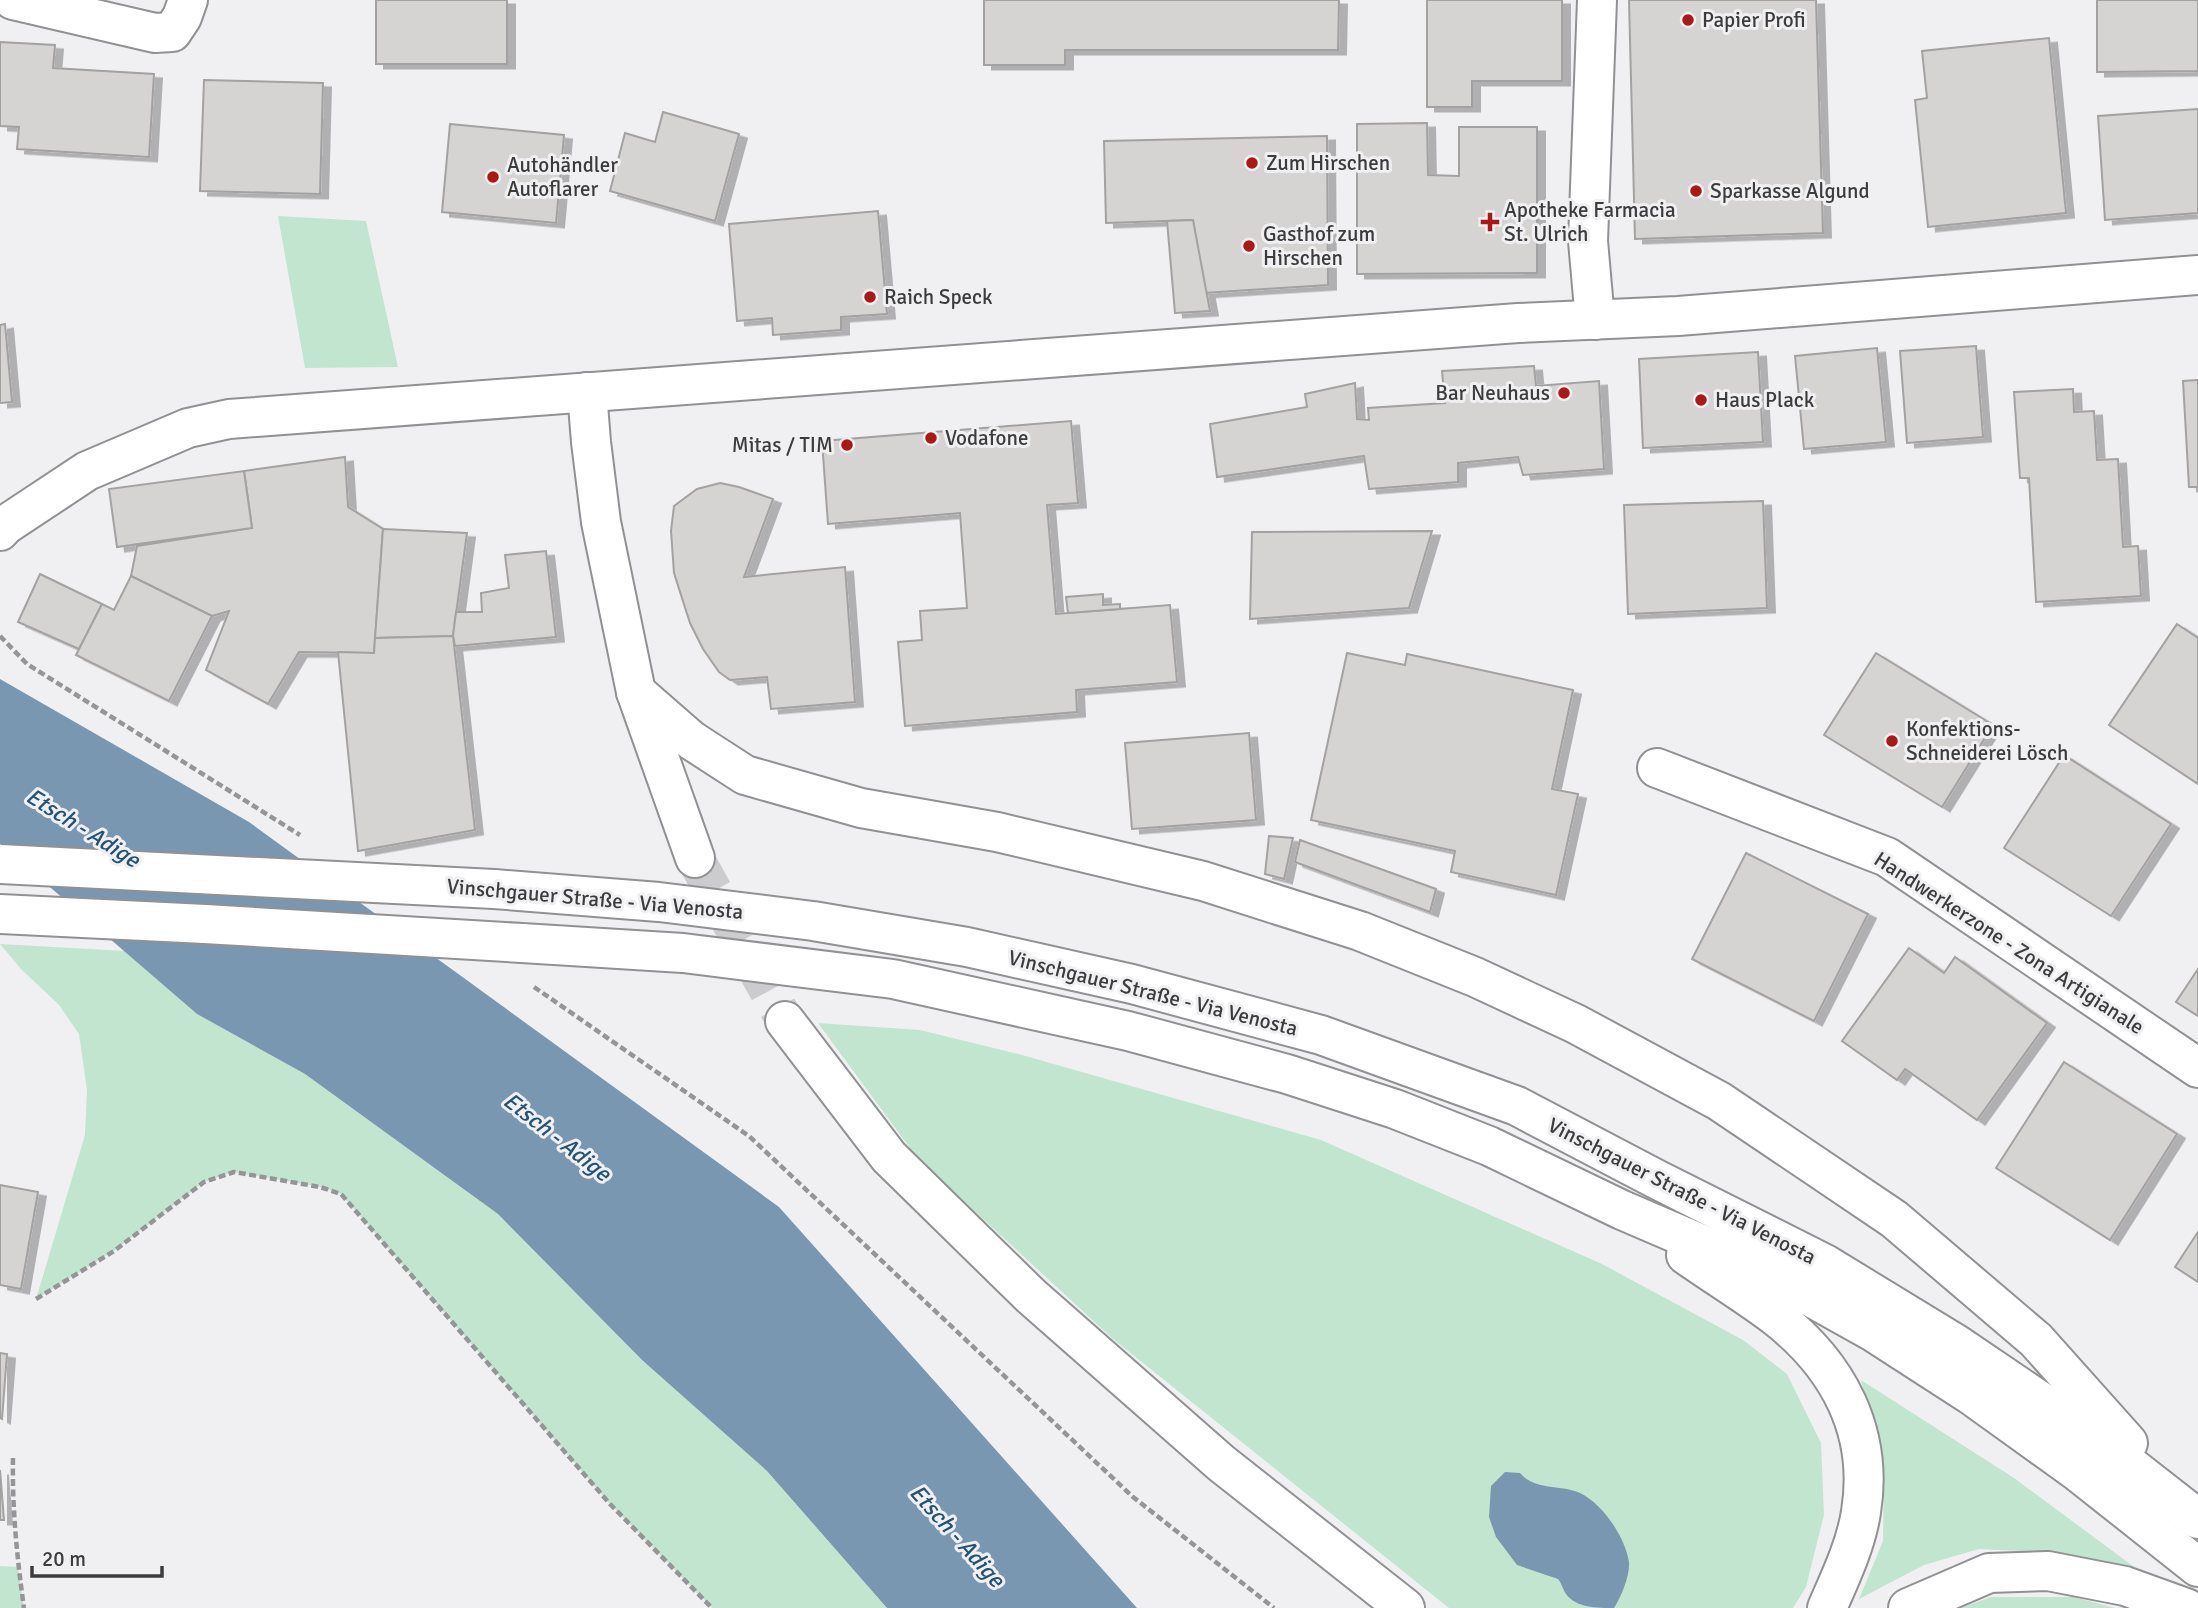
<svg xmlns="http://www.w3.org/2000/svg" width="2198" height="1608" font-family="Signika,sans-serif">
<defs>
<filter id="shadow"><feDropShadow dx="8" dy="4.5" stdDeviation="0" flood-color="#0004"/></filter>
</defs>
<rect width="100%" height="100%" fill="#f0f0f3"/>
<g fill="#c2e5cf">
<polygon points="278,216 366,221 398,367 305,368"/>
<polygon points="0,944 125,951 197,1014 305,1074 498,1214 642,1360 767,1471 887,1608 712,1608 610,1504 341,1194 320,1187 233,1172 204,1182 114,1251 36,1299 85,1135 87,1090 79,1034 59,1005 21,969"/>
<polygon points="818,1023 920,1030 1022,1055 1321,1140 1602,1264 1743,1340 1787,1374 1821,1443 1824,1515 1806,1587 1793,1608 1449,1608 1113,1339 918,1159"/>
<polygon points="1861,1380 2014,1478 2149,1578 2056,1553 1979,1549 1924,1565 1859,1599 1883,1541 1884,1468"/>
<polygon points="0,1566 18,1567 24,1608 0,1608"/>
<polygon points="1991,1597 2074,1597 2115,1608 1961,1608"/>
</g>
<g fill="#7a97b1">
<polygon points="0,679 249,822 779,1207 1137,1608 887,1608 767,1471 642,1360 498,1214 305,1074 197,1014 0,844"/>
<path d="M1505 1472 1520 1473C1535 1491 1559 1484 1580 1493 1603 1504 1625 1537 1629 1562 1630 1576 1621 1597 1614 1608 1597 1608 1576 1608 1566 1594 1562 1588 1562 1584 1558 1579L1517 1565 1496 1537 1489 1517 1491 1486Z"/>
</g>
<g fill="#d6d4d3" stroke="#a4a2a0" stroke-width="2" filter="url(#shadow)">
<rect x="376" y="0" width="131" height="64"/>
<polygon points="984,0 1339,0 1338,50 1065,50 1065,65 984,65"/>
<polygon points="1427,0 1562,0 1562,81 1472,81 1472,107 1427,107"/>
<polygon points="1629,0 1816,0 1823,233 1635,239"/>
<polygon points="2097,0 2198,0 2198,71 2097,72"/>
<polygon points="2049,38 2066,213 1928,227 1915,100 1927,98 1922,51"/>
<polygon points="0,42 55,45 53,68 154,74 149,157 17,149 19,127 0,126"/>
<polygon points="204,80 323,83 320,194 200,191"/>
<polygon points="2198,109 2198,213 2105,220 2098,116"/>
<polygon points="663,112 739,134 715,221 610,191 625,133 655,142"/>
<polygon points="1427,123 1428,175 1459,176 1459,127 1537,127 1537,273 1357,274 1357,124"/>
<polygon points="450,124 564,135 556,223 442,212"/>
<polygon points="1327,136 1328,285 1203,293 1193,220 1106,223 1104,141"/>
<polygon points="878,211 887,314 841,317 841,330 773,335 772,318 737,321 729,224"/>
<polygon points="1193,220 1210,311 1175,313 1167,221"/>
<polygon points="5,324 12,402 0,403 0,325"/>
<polygon points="1976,346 1983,437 1907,443 1900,351"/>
<polygon points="1877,348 1886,442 1804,449 1795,356"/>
<polygon points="1758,352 1763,442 1643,448 1639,359"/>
<polygon points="1534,366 1536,386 1599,381 1604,469 1523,475 1518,457 1458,463 1458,482 1369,489 1364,456 1217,477 1210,424 1307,407 1305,394 1355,383 1357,419 1369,420 1368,408 1445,403 1442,371"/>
<polygon points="2198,380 2198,487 2189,487 2183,381"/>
<polygon points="2073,389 2074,412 2094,411 2097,460 2118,459 2123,547 2138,546 2141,596 2036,602 2029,478 2020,478 2014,392"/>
<polygon points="1071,421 1078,503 1047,505 1056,614 1170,605 1177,682 1076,690 1077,712 905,726 898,642 922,640 920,611 967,608 960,513 828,524 822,441"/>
<polygon points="345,457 348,507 383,529 374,653 299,652 268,704 206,670 229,611 212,616 131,576 137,546 252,528 244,471"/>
<polygon points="244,471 252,528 117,547 109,489"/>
<polygon points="720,483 739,487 773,499 744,577 845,567 855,702 771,709 767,677 730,680 719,672 703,649 690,623 674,573 671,531 674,506 697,489"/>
<polygon points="1763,501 1767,608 1628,614 1624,505"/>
<polygon points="383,529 467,533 453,636 375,638"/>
<polygon points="1432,531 1409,608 1250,619 1252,532"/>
<polygon points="546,551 556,637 455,646 453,636 456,612 482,612 481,593 509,588 505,555"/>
<polygon points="40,574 102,604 79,649 18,622"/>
<polygon points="131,576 212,616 169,701 76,655 102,604 114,610"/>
<polygon points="1103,594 1103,605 1120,604 1120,609 1068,613 1066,597"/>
<polygon points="2177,624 2198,638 2198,784 2109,725"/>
<polygon points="453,636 475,830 358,851 338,652 374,653 375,638"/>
<polygon points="1347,653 1405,665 1407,654 1573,690 1552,789 1578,794 1556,895 1451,872 1455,851 1311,820"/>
<polygon points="1876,653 1993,725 1942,807 1824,735"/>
<polygon points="1249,733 1256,820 1132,829 1125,743"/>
<polygon points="2064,755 2171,824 2111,916 2004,848"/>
<polygon points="1269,836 1293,838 1284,879 1265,874"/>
<polygon points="1300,840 1436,889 1430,912 1295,862"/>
<polygon points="1746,853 1868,914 1814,1021 1692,959"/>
<polygon points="1909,948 1944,973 1955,957 2047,1023 1977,1120 1905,1069 1897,1080 1842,1041"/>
<polygon points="2198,969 2198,1016 2176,1002"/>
<polygon points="2064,1062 2177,1134 2110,1240 1996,1168"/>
<polygon points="0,1185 38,1192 21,1289 0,1285"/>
<polygon points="2198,1232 2198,1282 2175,1267"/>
<polygon points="0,1353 7,1354 2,1419 0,1418"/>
<polygon points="0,1470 4,1520 0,1520"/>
</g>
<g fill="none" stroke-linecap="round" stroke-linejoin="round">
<polyline stroke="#cccccf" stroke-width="38" stroke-dasharray="38 19" stroke-linecap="butt" points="695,858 785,1021"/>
<g stroke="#919194" stroke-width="42">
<g id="minor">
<polyline points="13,0 155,33 172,32 182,17 188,0"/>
<polyline points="1595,320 1588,241 1597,0"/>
<polyline points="1657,768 1887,857 2198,1068"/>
</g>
</g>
<g stroke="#919194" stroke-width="42">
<polyline id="secondary" points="4,526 87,471 188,428 229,419 1518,323 1678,316 2198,275"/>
</g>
<g stroke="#919194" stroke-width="42">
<g id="primary">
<polyline points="587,392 591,442 601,522 636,692 695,858"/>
<polyline points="0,531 4,526"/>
<polyline points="636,692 691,740 745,775 861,808 997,832 1203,881 1360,931 1475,977 1576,1024 1719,1101 1894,1219 2036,1340 2128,1443"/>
<polyline points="494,889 659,902 813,921 967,947 1132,984 1321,1035 1517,1106 1656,1179 1825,1264 1956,1344 2092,1436 2198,1519"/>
<polyline points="0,914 205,924"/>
<polyline points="522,943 683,953 893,979 1128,1031 1287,1074 1395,1109 1489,1146 1622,1210 1764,1271 1875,1333 1971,1395 2078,1472 2198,1567"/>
<polyline points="785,1021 889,1157 1031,1296 1221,1463 1405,1608"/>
<path d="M1686 1255C1716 1276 1747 1295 1775 1316 1838 1365 1874 1431 1861 1512 1856 1545 1840 1578 1827 1608"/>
<polyline points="1908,1608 1989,1573 2048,1571 2125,1586 2186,1608"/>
</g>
</g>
<g stroke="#959597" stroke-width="4.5" stroke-dasharray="7 3.5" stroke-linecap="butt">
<polyline points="0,636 27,664 300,835"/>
<polyline points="534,987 749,1136 1133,1497 1274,1608"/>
<polyline points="36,1299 114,1251 204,1182 234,1172 320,1187 341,1194 610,1504 712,1608"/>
<path d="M13 1458C12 1508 17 1558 24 1608"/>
</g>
<use href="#minor" stroke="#fff" stroke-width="38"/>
<use href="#secondary" stroke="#fff" stroke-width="38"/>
<use href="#primary" stroke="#fff" stroke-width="38"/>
<g stroke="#919194" stroke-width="42" stroke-linecap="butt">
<g id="primary-bridge">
<polyline points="0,864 494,889"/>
<polyline points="205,924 522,943"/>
</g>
</g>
<use href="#primary-bridge" stroke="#fff" stroke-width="38"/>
</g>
<g fill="#ab1917" stroke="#f0f0f3" stroke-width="2.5">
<circle cx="1688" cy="20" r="7"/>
<circle cx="1252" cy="163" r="7"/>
<circle cx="493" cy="177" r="7"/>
<circle cx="1696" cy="191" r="7"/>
<path d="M1486.5 211.5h7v7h7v7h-7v7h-7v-7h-7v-7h7z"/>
<circle cx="1249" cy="246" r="7"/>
<circle cx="870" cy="297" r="7"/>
<circle cx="1564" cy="393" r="7"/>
<circle cx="1701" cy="400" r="7"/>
<circle cx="931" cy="438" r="7"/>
<circle cx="847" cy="445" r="7"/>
<circle cx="1892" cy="741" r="7"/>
</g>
<g text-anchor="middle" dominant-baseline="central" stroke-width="6" stroke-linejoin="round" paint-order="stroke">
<g font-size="21" fill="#3c3c3d" stroke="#f0f0f3" text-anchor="start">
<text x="1702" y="20">Papier Profi</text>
<text x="1266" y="163">Zum Hirschen</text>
<text x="507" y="165">Autohändler<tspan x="507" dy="24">Autoflarer</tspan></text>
<text x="1710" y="191">Sparkasse Algund</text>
<text x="1504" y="210">Apotheke Farmacia<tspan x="1504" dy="24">St. Ulrich</tspan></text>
<text x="1263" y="234">Gasthof zum<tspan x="1263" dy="24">Hirschen</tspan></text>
<text x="884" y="297">Raich Speck</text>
<text x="1550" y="393" text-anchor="end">Bar Neuhaus</text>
<text x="1715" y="400">Haus Plack</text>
<text x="945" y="438">Vodafone</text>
<text x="833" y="445" text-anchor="end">Mitas / TIM</text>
<text x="1906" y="729">Konfektions-<tspan x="1906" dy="24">Schneiderei Lösch</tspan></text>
</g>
<g font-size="21" fill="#3c3c3d" stroke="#f0f0f3">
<text transform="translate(595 899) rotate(5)">Vinschgauer Straße - Via Venosta</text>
<text transform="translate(2009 943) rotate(33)">Handwerkerzone - Zona Artigianale</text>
<text transform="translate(1153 993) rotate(14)">Vinschgauer Straße - Via Venosta</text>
<text transform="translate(1682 1191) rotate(27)">Vinschgauer Straße - Via Venosta</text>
</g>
<g font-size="23" font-style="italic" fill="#235277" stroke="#f0f0f3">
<text transform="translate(83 828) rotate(32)">Etsch - Adige</text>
<text transform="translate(557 1137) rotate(38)">Etsch - Adige</text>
<text transform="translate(957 1536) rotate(48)">Etsch - Adige</text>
</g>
</g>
<path d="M32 1566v10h130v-10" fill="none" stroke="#3c3c3d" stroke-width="3.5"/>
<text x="42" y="1566" font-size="21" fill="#3c3c3d" stroke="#f0f0f3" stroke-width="5" paint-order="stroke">20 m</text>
</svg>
